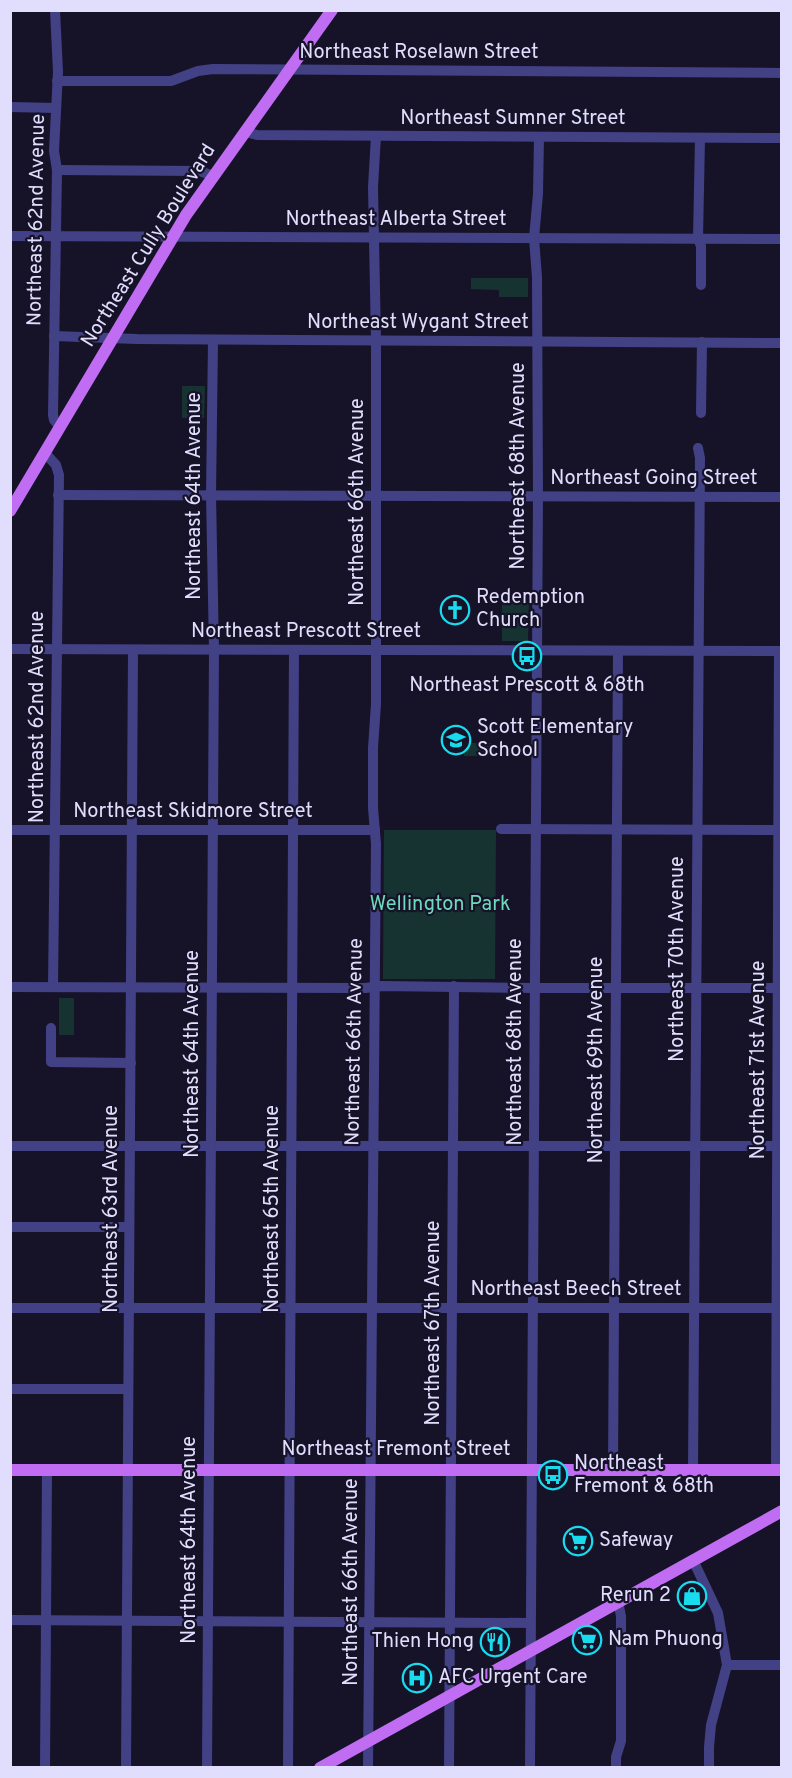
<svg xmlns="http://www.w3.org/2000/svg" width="792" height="1778" font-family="Overpass,sans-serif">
<rect width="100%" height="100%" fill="#161329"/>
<g fill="#163332">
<polygon points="471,278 528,278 528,297 499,297 499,290 471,289"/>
<polygon points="182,386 205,386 204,418 182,418"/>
<polygon points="502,601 529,601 528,641 502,641"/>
<rect x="464" y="743" width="30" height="13"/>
<polygon points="384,830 496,830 495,979 383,979"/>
<rect x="59" y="998" width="15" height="37"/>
</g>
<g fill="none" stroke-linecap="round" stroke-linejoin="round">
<g stroke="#434185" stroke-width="10">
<polyline points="55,10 58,72 54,151 57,170 53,415 54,420 60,427"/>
<polyline points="57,81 171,81 198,71 213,69 782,73"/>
<polyline points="10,107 56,108"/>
<polyline points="245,132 257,135 782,138"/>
<polyline points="700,138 698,239 701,246 701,285"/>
<polyline points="57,170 199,171 214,176"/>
<polyline points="10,236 782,239"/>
<polyline points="54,336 137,339 782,343"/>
<polyline points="701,413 702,342"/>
<polyline points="45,453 56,465 59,475 53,987"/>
<polyline points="58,495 782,497"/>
<polyline points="10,649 782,651"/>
<polyline points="501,829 782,830"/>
<polyline points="10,830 375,830"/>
<polyline points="10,987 365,988 382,986 533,988 782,988"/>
<polyline points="51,1028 51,1062 131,1063"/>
<polyline points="10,1146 781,1146"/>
<polyline points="10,1227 129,1227"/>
<polyline points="10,1308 781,1308"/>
<polyline points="10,1389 128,1389"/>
<polyline points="613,1470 618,651"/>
<polyline points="693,1470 700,458 698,448"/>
<polyline points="776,1470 779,651"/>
<polyline points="693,1560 718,1613 727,1665 711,1725 709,1747 709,1768"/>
<polyline points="10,1620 530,1623"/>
<polyline points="727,1665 782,1665"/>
<polyline points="45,1768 47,1470"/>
<polyline points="126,1768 133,650"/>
<polyline points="207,1768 214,650 211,495 213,340"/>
<polyline points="288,1768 294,650"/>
<polyline points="368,1768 376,844 373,808 373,748 376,704 376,341 373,187 376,136"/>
<polyline points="449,1768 454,986"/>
<polyline points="530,1768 538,496 537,277 534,238 538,194 539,137"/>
<polyline points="616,1768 616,1757 621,1741 621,1616 618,1602"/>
</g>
<g stroke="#c06df4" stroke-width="12">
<polyline points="10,511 186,215 332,10"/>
<polyline points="10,1470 782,1470"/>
<polyline points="320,1768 782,1511"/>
</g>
</g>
<defs>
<g id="church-ring" transform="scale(1.5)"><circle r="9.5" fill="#161329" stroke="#18dbee" stroke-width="1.5"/><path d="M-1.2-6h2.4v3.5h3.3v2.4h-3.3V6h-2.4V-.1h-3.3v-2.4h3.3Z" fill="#18dbee"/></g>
<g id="bus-ring" transform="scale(1.5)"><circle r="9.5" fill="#161329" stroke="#18dbee" stroke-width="1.5"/><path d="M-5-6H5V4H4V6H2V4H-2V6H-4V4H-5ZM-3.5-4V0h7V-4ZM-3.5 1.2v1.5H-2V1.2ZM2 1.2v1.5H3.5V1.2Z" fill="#18dbee"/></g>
<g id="school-ring" transform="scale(1.5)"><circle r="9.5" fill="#161329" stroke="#18dbee" stroke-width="1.5"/><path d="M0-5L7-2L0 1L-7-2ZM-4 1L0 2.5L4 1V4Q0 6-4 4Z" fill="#18dbee"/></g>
<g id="supermarket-ring" transform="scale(1.5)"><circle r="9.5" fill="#161329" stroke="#18dbee" stroke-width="1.5"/><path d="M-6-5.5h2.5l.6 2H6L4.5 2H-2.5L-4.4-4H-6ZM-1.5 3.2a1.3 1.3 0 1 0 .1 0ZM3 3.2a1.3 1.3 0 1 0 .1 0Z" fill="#18dbee"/></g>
<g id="shop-ring" transform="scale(1.5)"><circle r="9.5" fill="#161329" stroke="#18dbee" stroke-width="1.5"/><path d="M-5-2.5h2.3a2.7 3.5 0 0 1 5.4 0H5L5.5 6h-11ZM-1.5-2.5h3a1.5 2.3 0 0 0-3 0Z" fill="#18dbee"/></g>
<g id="restaurant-ring" transform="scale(1.5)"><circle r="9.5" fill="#161329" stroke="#18dbee" stroke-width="1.5"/><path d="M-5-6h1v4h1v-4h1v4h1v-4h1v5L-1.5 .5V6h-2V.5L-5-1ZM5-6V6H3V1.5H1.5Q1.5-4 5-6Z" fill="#18dbee"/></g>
<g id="hospital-ring" transform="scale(1.5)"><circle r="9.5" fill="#161329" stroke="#18dbee" stroke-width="1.5"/><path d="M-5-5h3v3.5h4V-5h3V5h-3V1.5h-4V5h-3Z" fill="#18dbee"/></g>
</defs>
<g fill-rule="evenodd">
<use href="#church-ring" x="455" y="610"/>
<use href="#bus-ring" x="527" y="656"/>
<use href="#school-ring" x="456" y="740"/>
<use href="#bus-ring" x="553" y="1475"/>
<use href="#supermarket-ring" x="578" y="1541"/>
<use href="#shop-ring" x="692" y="1596"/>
<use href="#supermarket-ring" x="587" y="1640"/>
<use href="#restaurant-ring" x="495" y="1642"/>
<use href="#hospital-ring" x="417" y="1678"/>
</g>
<g text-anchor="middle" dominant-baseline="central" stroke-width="4.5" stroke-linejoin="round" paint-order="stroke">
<g font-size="20" fill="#e1ddfd" stroke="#161329">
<text x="419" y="53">Northeast Roselawn Street</text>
<text x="513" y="119">Northeast Sumner Street</text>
<text transform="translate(37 220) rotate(-89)">Northeast 62nd Avenue</text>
<text x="396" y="220">Northeast Alberta Street</text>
<text transform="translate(149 246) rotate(-58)">Northeast Cully Boulevard</text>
<text x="418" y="323">Northeast Wygant Street</text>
<text transform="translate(519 466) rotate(-90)">Northeast 68th Avenue</text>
<text x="654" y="479">Northeast Going Street</text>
<text transform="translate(195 496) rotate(-90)">Northeast 64th Avenue</text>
<text transform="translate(358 502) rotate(-90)">Northeast 66th Avenue</text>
<text x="306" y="632">Northeast Prescott Street</text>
<text transform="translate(38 717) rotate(-90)">Northeast 62nd Avenue</text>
<text x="193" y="812">Northeast Skidmore Street</text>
<text transform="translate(678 959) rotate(-90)">Northeast 70th Avenue</text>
<text transform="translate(355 1042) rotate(-89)">Northeast 66th Avenue</text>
<text transform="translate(516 1042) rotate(-90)">Northeast 68th Avenue</text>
<text transform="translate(193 1054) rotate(-90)">Northeast 64th Avenue</text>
<text transform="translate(597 1060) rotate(-90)">Northeast 69th Avenue</text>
<text transform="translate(759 1060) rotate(-90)">Northeast 71st Avenue</text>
<text transform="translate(112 1209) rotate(-90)">Northeast 63rd Avenue</text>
<text transform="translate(273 1209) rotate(-90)">Northeast 65th Avenue</text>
<text x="576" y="1290">Northeast Beech Street</text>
<text transform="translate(434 1323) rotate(-90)">Northeast 67th Avenue</text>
<text x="396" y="1450">Northeast Fremont Street</text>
<text transform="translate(190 1540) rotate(-90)">Northeast 64th Avenue</text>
<text transform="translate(352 1582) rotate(-90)">Northeast 66th Avenue</text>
</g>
<g font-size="20" fill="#e1ddfd" stroke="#161329" text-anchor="start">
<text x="476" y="598">Redemption<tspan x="476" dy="23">Church</tspan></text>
<text x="527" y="686" text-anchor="middle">Northeast Prescott &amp; 68th</text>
<text x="477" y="728">Scott Elementary<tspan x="477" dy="23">School</tspan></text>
<text x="574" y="1464">Northeast<tspan x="574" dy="23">Fremont &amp; 68th</tspan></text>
<text x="599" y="1541">Safeway</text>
<text x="671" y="1596" text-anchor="end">Rerun 2</text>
<text x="608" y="1640">Nam Phuong</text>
<text x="474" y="1642" text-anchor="end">Thien Hong</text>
<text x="438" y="1678">AFC Urgent Care</text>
</g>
<g font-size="20" fill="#6dd9bd" stroke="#161329">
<text x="440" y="905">Wellington Park</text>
</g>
</g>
<rect width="792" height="1778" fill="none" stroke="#e1ddfd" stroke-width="24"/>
</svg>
